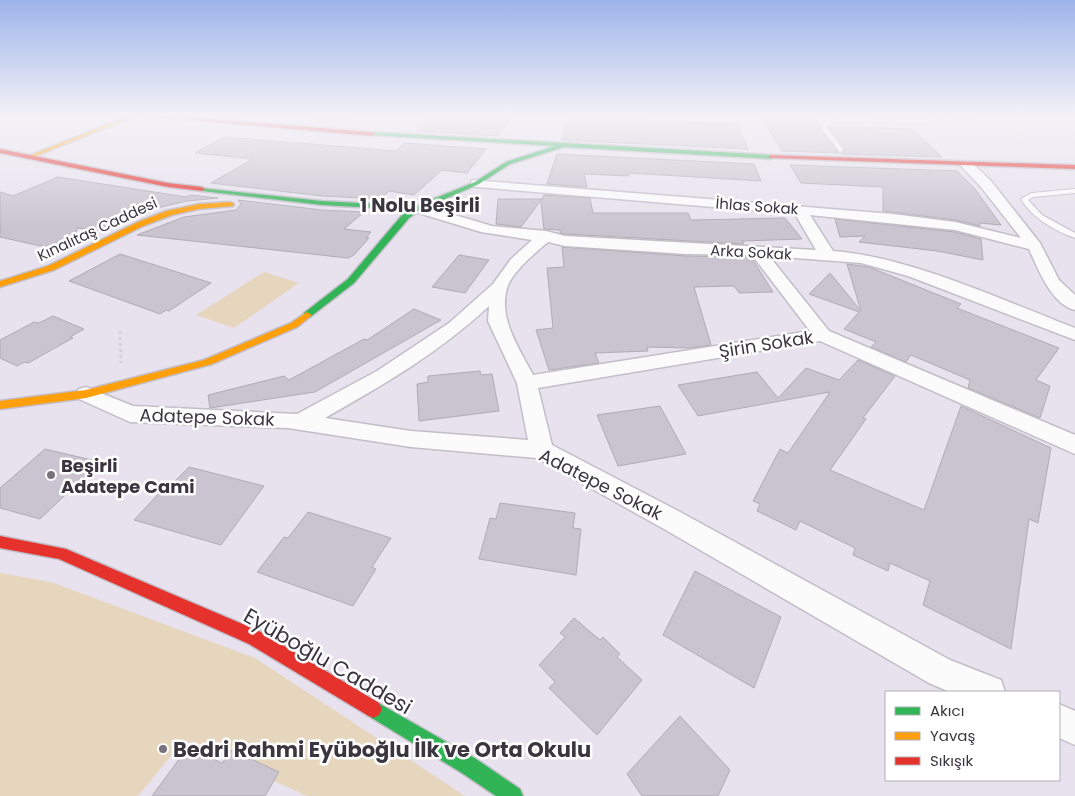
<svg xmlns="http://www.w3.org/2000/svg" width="1075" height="796" font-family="Poppins,sans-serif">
<rect width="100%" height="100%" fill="#e7e2ee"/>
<g fill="#e6d6be">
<polygon points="289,115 348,115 350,126 291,116"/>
<polygon points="264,272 299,283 234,328 196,315"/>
<polygon points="0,573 51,582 255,658 465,796 307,796 184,740 138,796 0,796"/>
</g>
<g fill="#c9c4cf" stroke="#afacb5">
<polygon points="432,115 514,115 497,136 416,131"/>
<polygon points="761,115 811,116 839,153 782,151"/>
<polygon points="569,117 737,124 748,149 562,140"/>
<polygon points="829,127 912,129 942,157 841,154 845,149"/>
<polygon points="225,137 396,151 404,143 486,149 467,173 442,170 414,195 389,191 380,199 322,196 211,183 253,159 195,153"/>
<polygon points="557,154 754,164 761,181 629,173 629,176 584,174 587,187 547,184"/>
<polygon points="790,165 957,171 975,189 1001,225 980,223 980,226 955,220 883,211 883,187 801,183"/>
<polygon points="58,177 186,197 191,195 218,198 187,201 161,207 104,231 77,228 73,246 63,251 0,237 0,192 13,196"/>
<polygon points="544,195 590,198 593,213 688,213 691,220 785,218 802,239 742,241 744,244 565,234 560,233 560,230 544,229 541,203"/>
<polygon points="498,199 542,199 521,227 496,224"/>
<polygon points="238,200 322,210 364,212 344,229 371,232 366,238 369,238 354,255 348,258 137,235 184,217 236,210 241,204"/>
<polygon points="835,219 955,232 981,239 983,260 937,251 859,242 865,236 840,237"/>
<polygon points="562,247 686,256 751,257 773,292 739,293 734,286 694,287 711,345 689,348 647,347 648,351 595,353 599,363 549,370 536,330 553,328 547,268 564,267"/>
<polygon points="120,254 174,271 211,283 169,311 166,310 160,314 69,281"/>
<polygon points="459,255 489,260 465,293 432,287"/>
<polygon points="847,264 869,267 961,304 957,308 1059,348 1036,380 1050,386 1040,418 968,388 970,380 911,355 906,362 871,347 876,342 844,329 859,312 809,294 830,273 861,311"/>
<polygon points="414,309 441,320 315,392 210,408 208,395 284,376 289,380 364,339 367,340"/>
<polygon points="53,316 84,329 70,337 73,338 28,363 25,362 17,366 0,358 0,340 34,322 39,323"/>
<polygon points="858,360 895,376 863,418 866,419 830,470 924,510 961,406 1051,448 1038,523 1029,519 1011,649 923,605 930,581 890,563 888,571 853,555 855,548 800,521 796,530 757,511 760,504 753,501 780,449 788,453 830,392 698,416 678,385 757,372 778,398 806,368 839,380"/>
<polygon points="480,371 481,375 492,374 499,411 419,421 417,384 428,382 428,376"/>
<polygon points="660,406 686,454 618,466 597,415"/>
<polygon points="45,449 100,462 40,519 0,508 0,488"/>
<polygon points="189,467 264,486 221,545 134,520 163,489 166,490"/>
<polygon points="500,503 575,513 573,528 581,529 576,575 479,559 490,518 496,519"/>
<polygon points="308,512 391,538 372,567 376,569 353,606 257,572 284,537 288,538"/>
<polygon points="695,571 781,617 754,688 663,635"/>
<polygon points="574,618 600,640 603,637 620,654 617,657 642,680 597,735 549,688 555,682 539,665 565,637 560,633"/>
<polygon points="680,716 730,770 718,796 642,796 627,774"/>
<polygon points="188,747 222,763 232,750 279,772 265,796 152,796"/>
</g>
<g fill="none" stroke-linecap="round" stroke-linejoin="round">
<g stroke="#c2bec8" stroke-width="2">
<g id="lane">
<polygon points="969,115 991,115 924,122 832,121 827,125 828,129 843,150 840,152 822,129 823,124 831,119 924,120"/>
<path d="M1075 189V193L1033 197 1028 200 1042 215 1075 233V238C1055 231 1032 218 1021 199L1032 193Z"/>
</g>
</g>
<g stroke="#c2bec8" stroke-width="3">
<g id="street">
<path d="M967 161 971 162 991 181 1040 243 1059 280 1075 295V310C1052 305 1038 269 1029 249L955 230 810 215 833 251C911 257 1001 300 1075 328V340L908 276 861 263 769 256 829 331 1075 435V454L820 341 538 388 552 445 682 513 950 660 1001 680 1005 692H950L929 683 664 529 537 458 411 447 288 428 130 422 79 399 75 394 79 389 86 387 133 406 297 414 377 371 449 323 493 284 511 259 532 240 481 232 412 211 410 208 412 205 417 204 492 226 546 231 565 236 816 250 795 214 477 187 472 186 471 183 472 180 893 214 955 222 1021 238 981 187 963 168 961 165ZM548 242 565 246 686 254 752 255 810 331 533 375C520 349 498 320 507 288 512 272 535 253 548 242ZM489 306 488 321 517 383 528 440 411 431 325 418C383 385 440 352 489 306Z"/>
<polygon points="1059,704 1075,711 1075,745 1059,738"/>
</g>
</g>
<g stroke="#c2bec8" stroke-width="3">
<g id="fast">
<polygon points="372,132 771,155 774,157 771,159 564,147 510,164 479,184 420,210 409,218 354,283 310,317 304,317 304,313 348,279 403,214 410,210 322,205 202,191 200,190 200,188 322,201 416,206 475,182 506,162 555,146 370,135"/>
<polygon points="373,700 476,759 520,789 523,796 496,796 462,773 367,715 364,709 367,703"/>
</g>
</g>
<g stroke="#c2bec8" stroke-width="3">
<g id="slow">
<polygon points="130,115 138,115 31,158 26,157"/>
<polygon points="230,202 234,204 233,206 199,209 172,215 143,226 54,270 0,287 0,281 48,266 138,222 166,211 199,204"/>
<polygon points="307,312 312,315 297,327 212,364 86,398 0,409 0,401 86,390 204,360 291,323"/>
</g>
</g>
<g stroke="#c2bec8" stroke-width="3">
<g id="jam">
<polygon points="135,115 162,115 372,132 375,134 372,136"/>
<polygon points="0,149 168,183 202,187 205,189 202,191 168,187 0,153"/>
<polygon points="771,155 1075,165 1075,169 769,158 769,156"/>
<polygon points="0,536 66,549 261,632 379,703 382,709 379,715 373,718 367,715 249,644 59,559 0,548"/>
</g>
</g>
<polyline stroke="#d3d2d5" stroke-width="2" stroke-dasharray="2 2" stroke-linecap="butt" points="234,159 262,143"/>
<polyline stroke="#d3d2d5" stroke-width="3" stroke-dasharray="3 3" stroke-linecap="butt" points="120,331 121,363"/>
<use href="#lane" fill="#fbfbfc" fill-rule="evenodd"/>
<use href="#street" fill="#fbfbfc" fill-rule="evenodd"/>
<use href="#fast" fill="#30b455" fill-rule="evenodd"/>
<use href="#slow" fill="#ff9f0a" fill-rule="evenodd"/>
<use href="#jam" fill="#e5322d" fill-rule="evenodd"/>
</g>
<linearGradient id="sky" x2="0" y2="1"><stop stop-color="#9db4ea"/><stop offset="0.51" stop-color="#f4f2f7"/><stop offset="1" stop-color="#f4f2f7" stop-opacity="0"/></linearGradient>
<rect width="1075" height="227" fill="url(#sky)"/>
<g fill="#77727d" stroke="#fff" stroke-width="2">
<circle cx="51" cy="475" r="5"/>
<circle cx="163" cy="749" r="5"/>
</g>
<g text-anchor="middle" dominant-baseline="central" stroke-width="5" stroke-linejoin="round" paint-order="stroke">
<g font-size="15" fill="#3a3640" stroke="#fff">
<text transform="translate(757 206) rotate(4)">İhlas Sokak</text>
<text transform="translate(97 229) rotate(-25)">Kınalıtaş Caddesi</text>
<text transform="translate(751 252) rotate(3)">Arka Sokak</text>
</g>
<g font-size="18" fill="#3a3640" stroke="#fff">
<text transform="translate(766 344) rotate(-9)">Şirin Sokak</text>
<text transform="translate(207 417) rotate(2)">Adatepe Sokak</text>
<text transform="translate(601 484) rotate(27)">Adatepe Sokak</text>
</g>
<g font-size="18" font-weight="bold" fill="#3a3640" stroke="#fff" text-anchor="start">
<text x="61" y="465">Beşirli<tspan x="61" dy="21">Adatepe Cami</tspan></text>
</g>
<g font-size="19" font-weight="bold" fill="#3a3640" stroke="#fff">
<text x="420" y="205">1 Nolu Beşirli</text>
</g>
<g font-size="21" fill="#3a3640" stroke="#fff">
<text transform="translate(328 661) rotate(30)">Eyüboğlu Caddesi</text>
</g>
<g font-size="21" font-weight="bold" fill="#3a3640" stroke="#fff" text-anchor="start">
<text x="173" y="749">Bedri Rahmi Eyüboğlu İlk ve Orta Okulu</text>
</g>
</g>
<rect x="885" y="691" width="175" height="90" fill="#ffffff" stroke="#b0afb3"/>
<rect x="895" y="707" width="25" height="8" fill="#30b455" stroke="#b0afb3"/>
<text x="930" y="716" font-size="15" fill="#3a3640">Akıcı</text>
<rect x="895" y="732" width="25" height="8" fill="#ff9f0a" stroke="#b0afb3"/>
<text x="930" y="741" font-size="15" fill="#3a3640">Yavaş</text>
<rect x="895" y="757" width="25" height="8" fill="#e5322d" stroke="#b0afb3"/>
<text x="930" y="766" font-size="15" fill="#3a3640">Sıkışık</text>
</svg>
